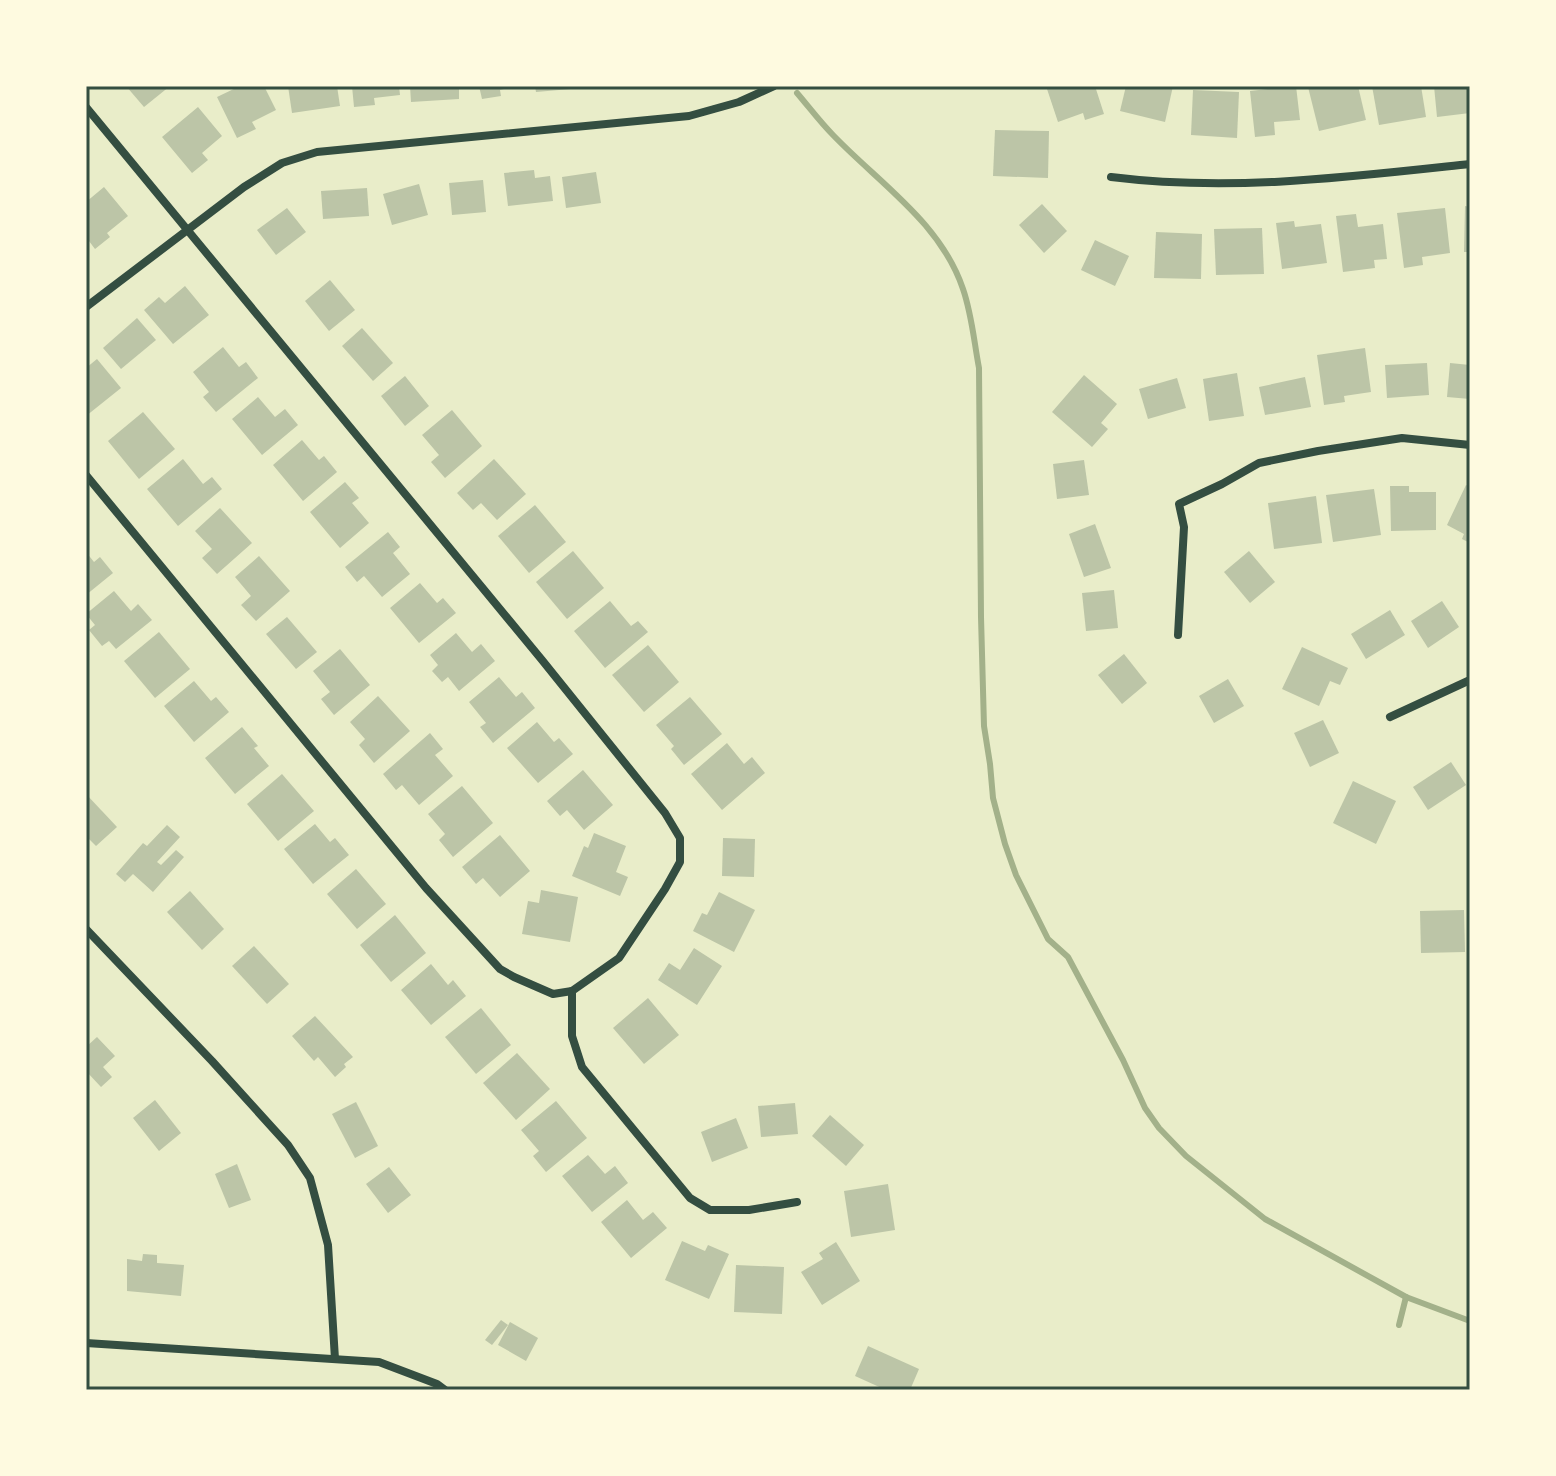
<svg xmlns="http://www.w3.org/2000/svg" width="1556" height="1476" font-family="Raleway,sans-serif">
<rect width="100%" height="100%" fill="#e9edc9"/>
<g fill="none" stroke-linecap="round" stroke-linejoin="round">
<g stroke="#a3b18a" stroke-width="6">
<path d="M797 93C809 107 820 122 833 135 879 183 941 223 963 289 972 315 974 342 979 368L981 617 984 726 990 764 993 798 1005 844 1016 875 1048 939 1068 957 1123 1060 1145 1108 1159 1128 1186 1156 1265 1219 1406 1297 1470 1321"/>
<polyline points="1399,1325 1406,1297"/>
</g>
</g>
<g fill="#bcc5a7">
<polygon points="126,86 170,86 144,107"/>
<polygon points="240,86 264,86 276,110 252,122 256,129 237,138 217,97"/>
<polygon points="288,86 337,86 340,106 292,113"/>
<polygon points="352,86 399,86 400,95 374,98 375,105 354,107"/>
<polygon points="410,86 459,86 459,99 411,102"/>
<polygon points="479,86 512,86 512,87 500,90 501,96 482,99"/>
<polygon points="535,86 582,86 582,88 536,92"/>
<polygon points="1046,86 1095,86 1104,114 1085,120 1083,113 1058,122"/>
<polygon points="1126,86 1173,86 1165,122 1120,111"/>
<polygon points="1296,86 1300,120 1274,122 1275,135 1255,137 1250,91"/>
<polygon points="1312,86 1358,86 1366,120 1319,131 1308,87"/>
<polygon points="1372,86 1421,86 1426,117 1379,125"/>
<polygon points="1434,86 1470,86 1470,113 1437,117"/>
<polygon points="1193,90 1239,92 1237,138 1191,135"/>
<polygon points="198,107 222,136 202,153 208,160 192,173 162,137"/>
<polygon points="995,130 1049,131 1048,178 993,176"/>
<polygon points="534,170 535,178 550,176 553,201 508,206 504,173"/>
<polygon points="596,172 601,203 566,208 562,177"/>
<polygon points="483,180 486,212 452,215 449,183"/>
<polygon points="419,184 428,215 392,225 383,194"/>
<polygon points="104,187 128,216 107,233 110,237 95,249 86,237 86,202"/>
<polygon points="367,188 369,216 323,219 321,191"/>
<polygon points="1042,204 1067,231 1044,253 1019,225"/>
<polygon points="1465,206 1470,207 1470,252 1464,252"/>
<polygon points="287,208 306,232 276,255 257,230"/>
<polygon points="1445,208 1450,253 1422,257 1423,265 1404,268 1397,213"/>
<polygon points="1356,214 1358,227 1383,224 1387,259 1374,260 1375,268 1343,272 1336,216"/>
<polygon points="1294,221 1295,227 1321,224 1327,263 1282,269 1276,223"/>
<polygon points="1262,228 1264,274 1216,275 1214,229"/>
<polygon points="1156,232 1202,234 1201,279 1154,278"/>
<polygon points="1095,240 1129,256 1115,286 1081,270"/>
<polygon points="330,280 355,310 329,331 305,301"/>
<polygon points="185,286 209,315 173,344 144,310 159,297 165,303"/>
<polygon points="137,318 156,340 121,369 103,348"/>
<polygon points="362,328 393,363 373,381 342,346"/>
<polygon points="223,347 239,367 246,362 258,378 216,412 203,397 209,392 193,372"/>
<polygon points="1365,348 1371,392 1344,396 1345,402 1324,405 1317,355"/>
<polygon points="97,359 121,388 86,416 86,368"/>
<polygon points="1427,363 1429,395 1387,398 1385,365"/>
<polygon points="1450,363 1470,365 1470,399 1447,397"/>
<polygon points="1237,373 1244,416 1209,421 1203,379"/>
<polygon points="1084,375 1117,404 1101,423 1108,429 1092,447 1052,412"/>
<polygon points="405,376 429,406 405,426 381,396"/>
<polygon points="1305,377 1311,407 1265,415 1259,387"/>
<polygon points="1177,378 1186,408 1148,419 1139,389"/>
<polygon points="258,397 275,417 285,409 298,425 262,455 232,419"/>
<polygon points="452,410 482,446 445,478 431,462 439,455 422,435"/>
<polygon points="143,412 175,449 139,479 108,441"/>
<polygon points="302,440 319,460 324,456 337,472 303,501 273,465"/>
<polygon points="183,459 203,484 212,477 222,489 178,526 147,489"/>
<polygon points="494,459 526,494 497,520 481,503 473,510 457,493"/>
<polygon points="1084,460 1089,495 1057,499 1053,464"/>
<polygon points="345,482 359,498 352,503 369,523 340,548 310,512"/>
<polygon points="1466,485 1470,487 1470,543 1462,539 1464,534 1447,525"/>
<polygon points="1390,486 1409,486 1409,492 1436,492 1436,530 1391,531"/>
<polygon points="1374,489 1381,535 1333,542 1326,495"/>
<polygon points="1316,496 1322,543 1274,549 1268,503"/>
<polygon points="535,505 566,542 529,573 498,536"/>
<polygon points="220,508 252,543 217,574 202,558 212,549 195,531"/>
<polygon points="1095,524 1111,568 1084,577 1069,534"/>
<polygon points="388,532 400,547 393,553 410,574 382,597 364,576 357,582 345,567"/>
<polygon points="573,551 604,588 567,619 536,582"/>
<polygon points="1249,551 1275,582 1250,603 1224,572"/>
<polygon points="86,552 94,562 100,557 113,573 86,595"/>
<polygon points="259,556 290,591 256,621 241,605 251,596 235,577"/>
<polygon points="420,583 437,603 443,598 456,613 419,643 390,608"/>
<polygon points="1114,590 1118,628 1086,631 1082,593"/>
<polygon points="114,591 131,611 138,604 152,620 116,649 109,641 102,646 89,630 95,625 86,614"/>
<polygon points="610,601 631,626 638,621 648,632 605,668 574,631"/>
<polygon points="1442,601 1459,627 1428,648 1411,621"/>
<polygon points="1390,610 1405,635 1366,659 1351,634"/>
<polygon points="287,617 317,652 296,669 266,634"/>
<polygon points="159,632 190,669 155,698 124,661"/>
<polygon points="456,633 472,652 481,644 495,661 459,691 448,677 442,682 432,671 438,665 430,655"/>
<polygon points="648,645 679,682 644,712 612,675"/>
<polygon points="1302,647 1348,668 1340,685 1330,681 1319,706 1282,689"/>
<polygon points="340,649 370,685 334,715 321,699 330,692 313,671"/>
<polygon points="1124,654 1147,683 1122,704 1098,675"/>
<polygon points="499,677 516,697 522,692 535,708 493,743 480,727 486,723 469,702"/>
<polygon points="1228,679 1244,706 1214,723 1199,696"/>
<polygon points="194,681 211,701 216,697 229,712 194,742 164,706"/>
<polygon points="378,696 410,731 374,763 359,745 365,739 350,722"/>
<polygon points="690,697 722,734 684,765 671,749 674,746 656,725"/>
<polygon points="1323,720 1339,753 1310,767 1294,733"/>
<polygon points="537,722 554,742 559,738 573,754 538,783 507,748"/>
<polygon points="242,727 258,746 254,748 269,766 235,794 205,758"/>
<polygon points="430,733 443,749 435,755 453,776 419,805 402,785 396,790 383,774"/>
<polygon points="727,743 744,764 752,757 765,773 722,810 691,774"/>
<polygon points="1451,762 1466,785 1428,810 1413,787"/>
<polygon points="583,770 613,805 584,830 567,810 560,816 547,801"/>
<polygon points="282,774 314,811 278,841 247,804"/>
<polygon points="1353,781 1396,801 1376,844 1333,823"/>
<polygon points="462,786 493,823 453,857 439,840 445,834 428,814"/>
<polygon points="86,794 117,827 96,846 86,836"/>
<polygon points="315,824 330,842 335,838 349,855 313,884 284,849"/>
<polygon points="167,825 180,837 157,862 161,865 176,850 184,857 153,892 133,874 125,882 116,874 143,843 147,846"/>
<polygon points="594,833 626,846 616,872 628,877 620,896 572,876 584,846 588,848"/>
<polygon points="500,835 530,871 500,897 483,878 476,884 462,867"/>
<polygon points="723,838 755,839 754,877 722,876"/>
<polygon points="356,869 386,904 357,929 327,894"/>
<polygon points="541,890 578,897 570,942 522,934 528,901 539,903"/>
<polygon points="190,891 224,929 202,950 167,912"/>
<polygon points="719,892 755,910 734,952 693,931 702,913 707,915"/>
<polygon points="1464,910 1465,952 1421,953 1420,911"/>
<polygon points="395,915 426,953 391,982 360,945"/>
<polygon points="254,946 289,984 267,1004 232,966"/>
<polygon points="694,948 722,966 697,1005 658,980 669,963 680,970"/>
<polygon points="431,964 448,985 453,980 466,996 431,1025 401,990"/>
<polygon points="648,998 679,1035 644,1064 613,1028"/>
<polygon points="481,1008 511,1045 476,1074 445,1037"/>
<polygon points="315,1016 353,1057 344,1064 346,1067 335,1077 318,1057 314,1061 292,1036"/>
<polygon points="97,1037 115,1056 103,1067 112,1077 101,1087 86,1071 86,1047"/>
<polygon points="517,1053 550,1089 516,1120 483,1083"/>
<polygon points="155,1100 181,1133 159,1151 133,1118"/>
<polygon points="556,1101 587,1138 546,1172 533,1156 539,1151 521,1130"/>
<polygon points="356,1102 378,1146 355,1158 332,1114"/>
<polygon points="795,1103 798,1134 761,1137 758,1106"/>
<polygon points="830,1115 864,1145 846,1166 812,1136"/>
<polygon points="736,1118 748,1148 712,1162 701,1132"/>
<polygon points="588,1155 605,1174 615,1166 628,1183 592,1212 562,1176"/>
<polygon points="237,1164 251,1200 229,1208 215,1174"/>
<polygon points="389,1167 411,1195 388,1213 366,1184"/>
<polygon points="888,1184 895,1230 851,1237 844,1191"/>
<polygon points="627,1200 643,1220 653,1212 667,1228 631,1258 601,1222"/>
<polygon points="682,1241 705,1251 708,1245 729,1254 709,1299 665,1280"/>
<polygon points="836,1242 860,1281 822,1305 801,1272 823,1259 819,1253"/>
<polygon points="143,1254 157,1255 157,1263 184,1265 181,1296 127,1291 127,1259 142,1261"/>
<polygon points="736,1265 784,1267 782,1314 734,1312"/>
<polygon points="501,1320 508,1325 492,1345 485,1340"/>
<polygon points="510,1322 538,1338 526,1361 498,1345"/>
<polygon points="868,1346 919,1369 910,1390 886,1390 855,1376"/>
</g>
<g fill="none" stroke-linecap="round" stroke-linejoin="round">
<g stroke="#344e41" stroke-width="8">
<polyline points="86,107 542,660 665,813 680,838 680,862 665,889 619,958 572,991 553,994 514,977 500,969 426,888 86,475"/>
<path d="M1111 177C1231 192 1350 177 1470 164"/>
<polyline points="86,307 244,187 282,163 317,152 689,116 739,102 774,86"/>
<polyline points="1178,635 1184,527 1179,504 1222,484 1259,463 1318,451 1402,438 1470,445"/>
<polyline points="1390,717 1470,680"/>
<polyline points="86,929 212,1061 288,1145 310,1178 328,1245 335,1359"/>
<polyline points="572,991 572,1036 582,1067 690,1198 710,1210 749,1210 797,1202"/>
<polyline points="86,1343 379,1362 437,1384 445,1390"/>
</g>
</g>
<rect width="1556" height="1476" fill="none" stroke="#fefae0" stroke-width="176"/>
<rect x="88" y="88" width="1380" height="1300" fill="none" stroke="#344e41" stroke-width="3"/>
</svg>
